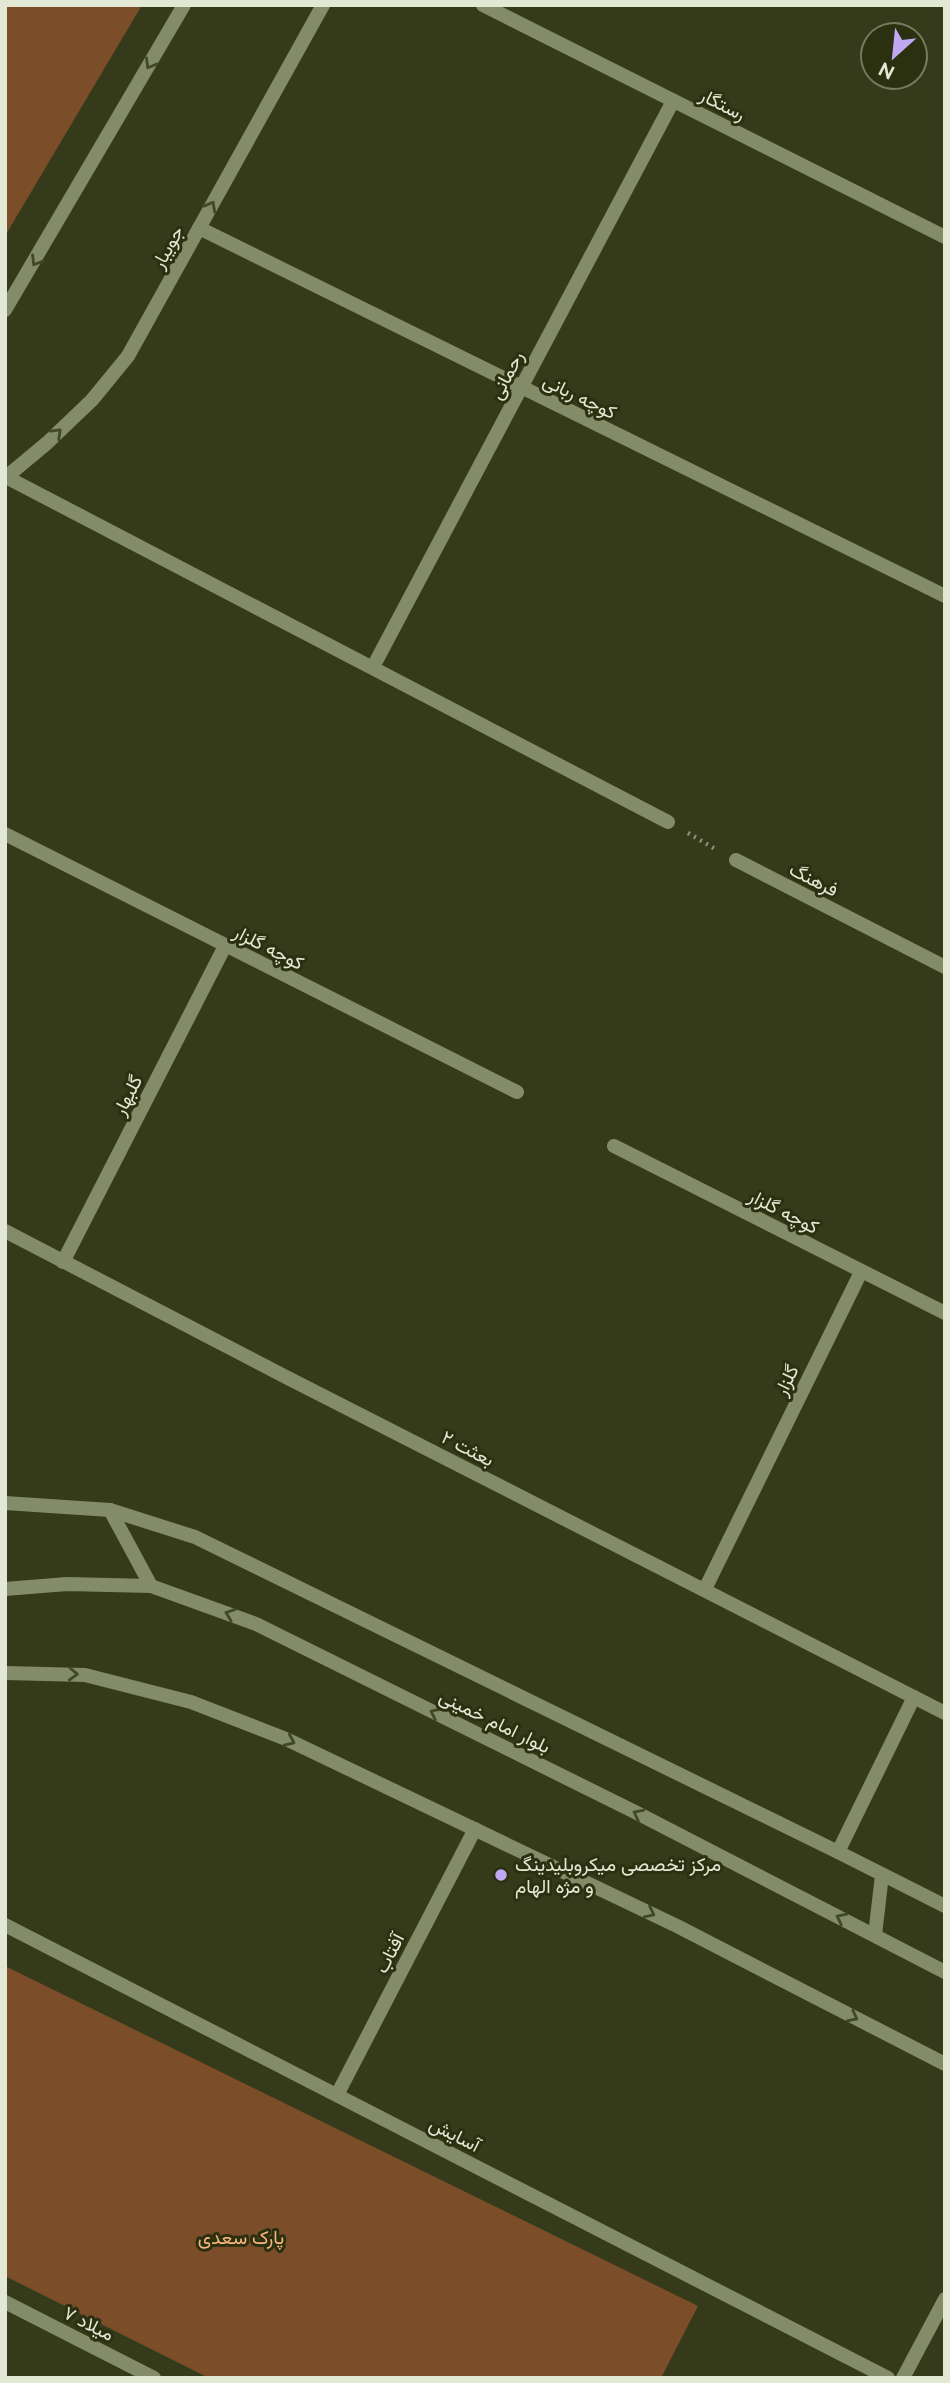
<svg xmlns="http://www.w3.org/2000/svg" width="950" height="2383" font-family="Raleway,Vazirmatn,sans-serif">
<rect width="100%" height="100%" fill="#353b1a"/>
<g fill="#7b4d28">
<polygon points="5,5 142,5 5,236"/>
<polygon points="5,1966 698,2306 661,2378 209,2378 5,2276"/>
</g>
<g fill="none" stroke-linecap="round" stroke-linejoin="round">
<polyline stroke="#8e9379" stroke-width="4.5" stroke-dasharray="2 5" stroke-linecap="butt" points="688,833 717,850"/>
<g stroke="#838b68" stroke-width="14">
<polyline points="483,5 945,237"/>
<polyline points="199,228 945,596"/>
<polyline points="6,477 668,822"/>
<polyline points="373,667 673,101"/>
<polyline points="5,834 517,1092"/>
<polyline points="736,860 945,967"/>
<polyline points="614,1146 945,1313"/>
<polyline points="5,1231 284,1376 945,1713"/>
<polyline points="63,1262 225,946"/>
<polyline points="5,1503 110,1510 195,1537 838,1852 945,1906"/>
<polyline points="705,1589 861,1272"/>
<polyline points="838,1852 914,1697"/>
<polyline points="5,1925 888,2378"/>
<polyline points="337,2095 475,1829"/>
<polyline points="5,2302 154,2378"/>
<polyline points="903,2378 945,2299"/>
</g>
<g stroke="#838b68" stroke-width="14">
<polyline points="5,310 184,5"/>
<polyline points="5,478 47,443 92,400 128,356 323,5"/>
<polyline points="110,1510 151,1586"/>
<polyline points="5,1589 67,1584 151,1586 256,1624 637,1813 945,1972"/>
<polyline points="5,1673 85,1675 191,1702 286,1739 677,1926 945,2064"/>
<polyline points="875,1935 882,1875"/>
</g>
</g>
<defs><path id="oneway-chevron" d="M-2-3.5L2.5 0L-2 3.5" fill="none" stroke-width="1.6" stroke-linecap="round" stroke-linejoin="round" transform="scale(1.75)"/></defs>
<g stroke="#414826">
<use href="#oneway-chevron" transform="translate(150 64) rotate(120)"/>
<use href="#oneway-chevron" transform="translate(211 206) rotate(-61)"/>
<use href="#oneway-chevron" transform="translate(36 261) rotate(121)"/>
<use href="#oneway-chevron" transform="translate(57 433) rotate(-44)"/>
<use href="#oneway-chevron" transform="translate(230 1614) rotate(-160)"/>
<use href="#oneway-chevron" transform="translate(73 1674) rotate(2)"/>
<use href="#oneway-chevron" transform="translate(435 1713) rotate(-154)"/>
<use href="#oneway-chevron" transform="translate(290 1741) rotate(24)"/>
<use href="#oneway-chevron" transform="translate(638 1814) rotate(-153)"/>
<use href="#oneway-chevron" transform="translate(650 1913) rotate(26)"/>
<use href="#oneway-chevron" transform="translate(841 1918) rotate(-153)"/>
<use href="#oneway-chevron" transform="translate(853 2017) rotate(27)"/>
</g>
<circle fill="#c0a8f4" stroke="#2b3110" stroke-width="2.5" cx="501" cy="1875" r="7"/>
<g text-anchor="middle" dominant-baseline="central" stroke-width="6" stroke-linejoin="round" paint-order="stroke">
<g font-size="19" fill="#e3e8d5" stroke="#2b3110">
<text transform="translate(723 104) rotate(27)">رستگار</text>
<text transform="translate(167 247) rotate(-61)">جویبار</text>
<text transform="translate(506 375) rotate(-62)">رحمانی</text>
<text transform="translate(580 396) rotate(26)">کوچه ربانی</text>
<text transform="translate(814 879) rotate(27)">فرهنگ</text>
<text transform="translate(269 947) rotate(27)">کوچه گلزار</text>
<text transform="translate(127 1095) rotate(-63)">گلبهار</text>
<text transform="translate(784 1211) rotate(27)">کوچه گلزار</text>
<text transform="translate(786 1380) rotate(-64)">گلزار</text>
<text transform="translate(468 1448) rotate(27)">بعثت ۲</text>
<text transform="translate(495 1721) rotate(26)">بلوار امام خمینی</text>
<text transform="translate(389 1953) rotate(-63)">آفتاب</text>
<text transform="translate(455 2134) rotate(27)">آسایش</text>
<text transform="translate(89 2323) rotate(27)">میلاد ۷</text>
</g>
<g font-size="19" fill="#e3e8d5" stroke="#2b3110" text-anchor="start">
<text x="515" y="1864">مرکز تخصصی میکروبلیدینگ<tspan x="515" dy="22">و مژه الهام</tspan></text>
</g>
<g font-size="19" fill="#fdb57e" stroke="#2b3110">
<text x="241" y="2237">پارک سعدی</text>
</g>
</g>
<rect width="950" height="2383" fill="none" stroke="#e3e8d5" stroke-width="14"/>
<g transform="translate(894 56) rotate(207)"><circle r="33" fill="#2b3110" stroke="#757a5f" stroke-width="2"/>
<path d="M0-5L12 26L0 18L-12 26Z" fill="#c0a8f4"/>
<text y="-10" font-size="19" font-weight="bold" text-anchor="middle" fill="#e3e8d5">N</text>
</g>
</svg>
